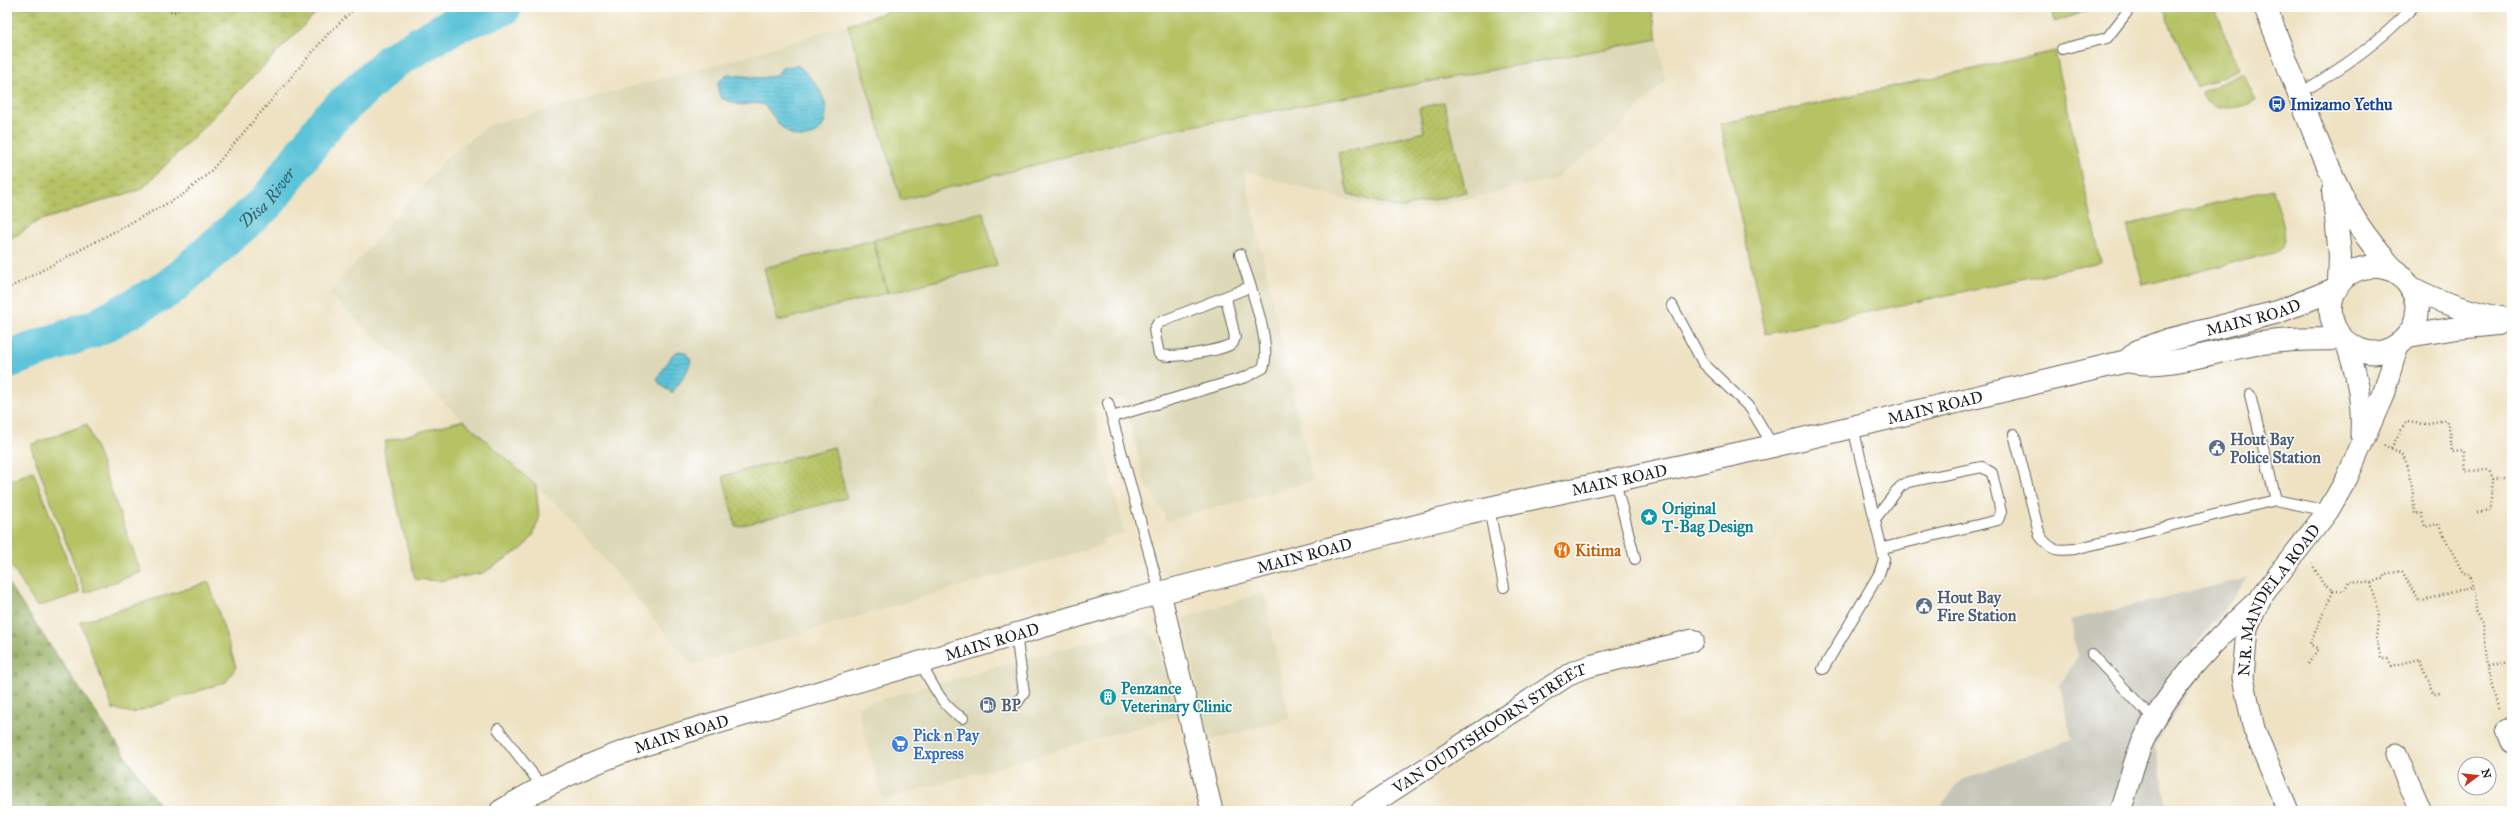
<svg xmlns="http://www.w3.org/2000/svg" width="2519" height="818" font-family="'IM FELL Great Primer',serif">
<defs>
<pattern id="forest-firs" width="22" height="20" patternUnits="userSpaceOnUse"><rect width="22" height="20" fill="#90a95a"/><path d="M5 1l3.5 6h-7zM16 11l3.5 6h-7z" fill="#75894a"/></pattern>
<pattern id="wetland-marsh" width="20" height="14" patternUnits="userSpaceOnUse"><rect width="20" height="14" fill="#b5c365"/><path d="M1 5h8M5 5V1M11 12h8M15 12V8" fill="none" stroke="#9ba757"/></pattern>
<pattern id="park-dots" width="8" height="8" patternUnits="userSpaceOnUse"><rect width="8" height="8" fill="#b5c365"/><path d="M2 2h.1M6 6h.1" fill="none" stroke="#9ba757" stroke-width="1.8" stroke-linecap="round"/></pattern>
<pattern id="water-rules" width="6" height="5" patternUnits="userSpaceOnUse"><rect width="6" height="5" fill="#5bc3d8"/><path d="M0 2.5h6" fill="none" stroke="#4fa7b9"/></pattern>
</defs>
<rect width="100%" height="100%" fill="#fff"/>
<filter id="ink" filterUnits="userSpaceOnUse"><feTurbulence type="fractalNoise" baseFrequency=".025" numOctaves="2"/><feDisplacementMap in="SourceGraphic" scale="8" xChannelSelector="R" yChannelSelector="G"/><feConvolveMatrix kernelMatrix="1 2 1 2 8 2 1 2 1" color-interpolation-filters="sRGB"/></filter>
<filter id="wash" filterUnits="userSpaceOnUse"><feTurbulence type="fractalNoise" baseFrequency=".012" numOctaves="4" result="noise"/><feDisplacementMap in="SourceGraphic" scale="16" xChannelSelector="R" yChannelSelector="G"/><feGaussianBlur stdDeviation="0.9" result="paint"/><feColorMatrix in="noise" values="0 0 0 0 0 0 0 0 0 0 0 0 0 0 0 0 0 1.4 0 .05"/><feComposite in="paint" operator="in"/></filter>
<g filter="url(#wash)">
<rect width="100%" height="100%" fill="#eee2c3"/>
<g fill="#ddd8b7">
<polygon points="903,7 1651,7 1666,80 1609,138 1555,179 1399,214 1244,171 1313,481 1166,521 1163,511 1145,484 1124,398 1093,407 1125,533 1102,539 1103,545 692,665 562,509 463,420 329,294 446,158 489,125 736,59"/>
<polygon points="1264,592 1289,719 1208,741 1184,618"/>
<polygon points="1138,628 1148,630 1159,644 1177,716 883,800 857,706"/>
</g>
<polygon fill="#c5c5b8" points="2248,578 2179,668 2194,681 2155,745 2169,811 1936,811 1962,780 2072,739 2060,686 2078,656 2070,620"/>
<polygon fill="url(#forest-firs)" stroke="#56623b" points="7,582 163,811 7,811"/>
<polygon fill="url(#wetland-marsh)" stroke="#687040" points="7,7 322,7 142,189 38,221 7,242"/>
<g fill="url(#park-dots)" stroke="#687040">
<polygon points="1444,102 1466,192 1400,208 1348,194 1338,153 1424,132 1419,108"/>
<polygon points="834,447 847,498 736,527 723,476"/>
</g>
<g fill="#b5c365" stroke="#687040">
<polygon points="901,7 1651,7 1658,39 1160,132 901,200 848,25"/>
<polygon points="2052,7 2097,7 2055,22"/>
<polygon points="2162,7 2213,7 2239,69 2197,87"/>
<polygon points="2055,51 2101,262 1766,334 1720,124"/>
<path d="M2243 73 2256 101C2239 109 2211 114 2201 92Z"/>
<path d="M2273 189C2277 206 2293 239 2278 252L2143 285 2127 225Z"/>
<polygon points="983,212 997,265 888,293 874,240"/>
<polygon points="873,240 887,293 778,321 764,268"/>
<polygon points="463,420 536,486 539,518 533,536 523,548 483,573 439,581 415,579 384,451 386,441"/>
<polygon points="87,424 141,572 85,593 30,445"/>
<polygon points="33,471 80,593 37,607 7,559 7,482"/>
<polygon points="209,582 236,667 226,682 133,713 113,709 80,622"/>
</g>
<g fill="url(#water-rules)" stroke="#3c707a">
<path d="M797 65C811 76 825 92 826 111 827 134 804 145 786 131 777 124 772 113 764 105L756 103 740 105 721 98 718 91V82L728 74 760 78 776 76 782 68Z"/>
<path d="M679 351 685 352 691 360C688 372 680 383 672 393L660 384 657 379 673 354Z"/>
</g>
<g fill="none" stroke-linecap="round" stroke-linejoin="round">
<path stroke="#5bc3d8" stroke-width="38" id="s1" d="M7 360 98 327 169 288 268 201 328 120 392 61 456 24 503 7"/>
</g>
</g>
<g filter="url(#ink)">
<g fill="none" stroke-linecap="round" stroke-linejoin="round">
<g stroke="#666156" stroke-width="12">
<g id="lane">
<polyline points="2062,49 2107,38 2131,7"/>
<path d="M2300 93C2340 70 2381 41 2413 7"/>
<path d="M1226 298 1235 337 1233 343C1224 350 1168 360 1159 354L1154 330 1158 323 1250 287"/>
<polyline points="1672,305 1703,363 1751,409 1773,446"/>
<polyline points="2250,395 2276,500 2328,511"/>
<polyline points="1108,403 1160,593"/>
<path d="M1112 417 1246 377 1263 368C1273 343 1248 281 1240 254"/>
<path d="M2014 434 2040 536C2051 551 2057 551 2075 549L2276 500"/>
<polyline points="1615,481 1635,559"/>
<polyline points="1489,508 1504,587"/>
<polyline points="1875,519 1900,487 1908,482 1982,467 1992,473 2001,512 1998,520 1883,548"/>
<polyline points="1016,634 1024,693 1017,703"/>
<polyline points="2092,654 2154,720"/>
<path d="M920 663C932 682 942 708 963 718"/>
<polyline points="1823,669 1879,574 1884,559 1853,427"/>
<polyline points="498,729 542,786"/>
</g>
</g>
<g stroke="#666156" stroke-width="23">
<g id="street">
<path d="M2346 342C2357 374 2363 402 2361 435"/>
<polyline points="1160,593 1212,811"/>
<polyline points="2507,730 2512,742"/>
<polyline points="2396,754 2421,811"/>
<path id="s2" d="M1361 811 1573 672 1590 666 1693 640"/>
<path d="M2120 811C2128 789 2133 762 2143 741 2168 688 2212 643 2254 604"/>
<path id="s3" d="M2288 811 2254 729 2243 678 2247 628 2261 597 2328 511 2347 478 2383 395 2398 345"/>
</g>
</g>
<g stroke="#666156" stroke-width="24">
<g id="primary">
<path d="M2265 7C2293 75 2316 148 2351 213 2361 231 2374 247 2387 262 2399 276 2412 283 2416 302 2423 332 2389 361 2361 350 2305 330 2333 247 2395 271"/>
<polyline points="2333,190 2340,255 2339,282"/>
<path d="M2412 288C2444 305 2476 314 2512 320"/>
<polyline points="2408,336 2457,328 2497,324"/>
<path id="s4" d="M2127 361 2138 351 2168 340 2278 312 2335 289"/>
<path id="s5" d="M501 811C553 779 606 756 665 738L1125 602 1466 513 1773 446 2127 361C2164 371 2223 348 2262 343 2289 339 2315 339 2342 339"/>
</g>
</g>
<g stroke="#666156" stroke-width="2.5" stroke-dasharray="1 3" stroke-linecap="butt">
<polyline points="159,7 174,12 183,7"/>
<polyline points="7,10 13,7"/>
<polyline points="7,289 181,196 209,173 328,34 356,7"/>
<path d="M2384 445C2389 448 2397 450 2401 454 2412 465 2413 499 2415 514L2421 513 2425 527 2438 524 2463 573 2470 574 2476 599V611L2483 623 2489 676 2499 711"/>
<polyline points="2391,448 2406,422 2423,424 2446,420 2450,432 2452,452 2464,451 2466,471 2489,470 2493,479 2511,479 2512,485"/>
<polyline points="2478,512 2491,510 2491,486 2493,479"/>
<polyline points="2371,583 2379,613 2376,637 2381,659 2388,659 2392,666 2420,659 2434,693 2443,693"/>
<polyline points="2333,591 2344,591 2349,581 2371,583 2384,577 2384,574 2402,571 2419,602 2474,586"/>
<polyline points="2308,664 2318,649 2310,644 2333,591 2323,584 2312,564"/>
<polyline points="2489,665 2512,662"/>
</g>
<use href="#lane" stroke="#fff" stroke-width="10"/>
<use href="#street" stroke="#fff" stroke-width="21"/>
<use href="#primary" stroke="#fff" stroke-width="22"/>
</g>
</g>
<defs>
<g id="bus-disc" transform="scale(0.9)"><circle r="9.5" fill="#1a4fb4" stroke="#fff"/><path d="M-5-6H5V4H4V6H2V4H-2V6H-4V4H-5ZM-3.5-4V0h7V-4ZM-3.5 1.2v1.5H-2V1.2ZM2 1.2v1.5H3.5V1.2Z" fill="#fff"/></g>
<g id="civic-disc" transform="scale(0.9)"><circle r="9.5" fill="#5c6f8a" stroke="#fff"/><path d="M-.6-6.5H3V-4.5H.6V-3L4-1V1h2V6H-6V1h2V-1L-.6-3ZM-1.2 2.5V6h2.4V2.5Z" fill="#fff"/></g>
<g id="sight-disc" transform="scale(0.9)"><circle r="9.5" fill="#0f9aa8" stroke="#fff"/><path d="M0-6L1.8-2.2L6-1.7L2.9 1.2L3.7 5.4L0 3.3L-3.7 5.4L-2.9 1.2L-6-1.7L-1.8-2.2Z" fill="#fff"/></g>
<g id="restaurant-disc" transform="scale(0.9)"><circle r="9.5" fill="#e8710a" stroke="#fff"/><path d="M-5-6h1v4h1v-4h1v4h1v-4h1v5L-1.5 .5V6h-2V.5L-5-1ZM5-6V6H3V1.5H1.5Q1.5-4 5-6Z" fill="#fff"/></g>
<g id="building-disc" transform="scale(0.9)"><circle r="9.5" fill="#0f9aa8" stroke="#fff"/><path d="M-4-6H4V6H1V3H-1V6H-4ZM-2.5-4.3h1.7v1.8h-1.7ZM.8-4.3h1.7v1.8H.8ZM-2.5-1h1.7V.8h-1.7ZM.8-1h1.7V.8H.8Z" fill="#fff"/></g>
<g id="fuel-disc" transform="scale(0.9)"><circle r="9.5" fill="#5c6f8a" stroke="#fff"/><path d="M-5.5-6h7V0h2V4h1.3V-2.5L3-4.5l.8-.8L6-3V5H2.5V1h-1V6h-7ZM-4.2-4.7v3.2H.2V-4.7Z" fill="#fff"/></g>
<g id="supermarket-disc" transform="scale(0.9)"><circle r="9.5" fill="#3f7fe0" stroke="#fff"/><path d="M-6-5.5h2.5l.6 2H6L4.5 2H-2.5L-4.4-4H-6ZM-1.5 3.2a1.3 1.3 0 1 0 .1 0ZM3 3.2a1.3 1.3 0 1 0 .1 0Z" fill="#fff"/></g>
</defs>
<g fill-rule="evenodd">
<use href="#bus-disc" x="2277" y="104"/>
<use href="#civic-disc" x="2217" y="448"/>
<use href="#sight-disc" x="1649" y="517"/>
<use href="#restaurant-disc" x="1562" y="550"/>
<use href="#civic-disc" x="1924" y="606"/>
<use href="#building-disc" x="1108" y="697"/>
<use href="#fuel-disc" x="988" y="705"/>
<use href="#supermarket-disc" x="900" y="744"/>
</g>
<g text-anchor="middle" dominant-baseline="central" stroke-width="3" stroke-linejoin="round" paint-order="stroke">
<g font-size="16" font-weight="bold" fill="#164399" stroke="#fff" text-anchor="start">
<text x="2290" y="104">Imizamo Yethu</text>
</g>
<g font-size="16" fill="#1c1c1c" stroke="#fff">
<text stroke="none"><textPath href="#s4" startOffset="135">MAIN ROAD</textPath></text>
<text stroke="none"><textPath href="#s5" startOffset="1493">MAIN ROAD</textPath></text>
<text stroke="none"><textPath href="#s5" startOffset="1169">MAIN ROAD</textPath></text>
<text stroke="none"><textPath href="#s5" startOffset="845">MAIN ROAD</textPath></text>
<text stroke="none"><textPath href="#s3" startOffset="229">N.R. MANDELA ROAD</textPath></text>
<text stroke="none"><textPath href="#s5" startOffset="521">MAIN ROAD</textPath></text>
<text stroke="none"><textPath href="#s2" startOffset="153">VAN OUDTSHOORN STREET</textPath></text>
<text stroke="none"><textPath href="#s5" startOffset="197">MAIN ROAD</textPath></text>
</g>
<g font-size="16" font-weight="bold" fill="#4e5e75" stroke="#fff" text-anchor="start">
<text x="2230" y="439">Hout Bay<tspan x="2230" dy="18">Police Station</tspan></text>
<text x="1937" y="597">Hout Bay<tspan x="1937" dy="18">Fire Station</tspan></text>
<text x="1001" y="705">BP</text>
</g>
<g font-size="16" font-weight="bold" fill="#0d838f" stroke="#fff" text-anchor="start">
<text x="1662" y="508">Original<tspan x="1662" dy="18">T-Bag Design</tspan></text>
<text x="1121" y="688">Penzance<tspan x="1121" dy="18">Veterinary Clinic</tspan></text>
</g>
<g font-size="16" font-weight="bold" fill="#c56008" stroke="#fff" text-anchor="start">
<text x="1575" y="550">Kitima</text>
</g>
<g font-size="16" font-weight="bold" fill="#366cbe" stroke="#fff" text-anchor="start">
<text x="913" y="735">Pick n Pay<tspan x="913" dy="18">Express</tspan></text>
</g>
<g font-size="17" font-style="italic" fill="#355f67" stroke="#fff">
<text stroke="none"><textPath href="#s1" startOffset="311">Disa River</textPath></text>
</g>
</g>
<rect width="2519" height="818" fill="none" stroke="#fff" stroke-width="24"/>
<g transform="translate(2477 776) rotate(75)"><circle r="19" fill="#ffffff" stroke="#a4a4a4"/>
<path d="M0-3L7 15L0 10L-7 15Z" fill="#c8321e"/>
<text y="-6" font-size="11" font-weight="bold" text-anchor="middle" fill="#1c1c1c">N</text>
</g>
</svg>
